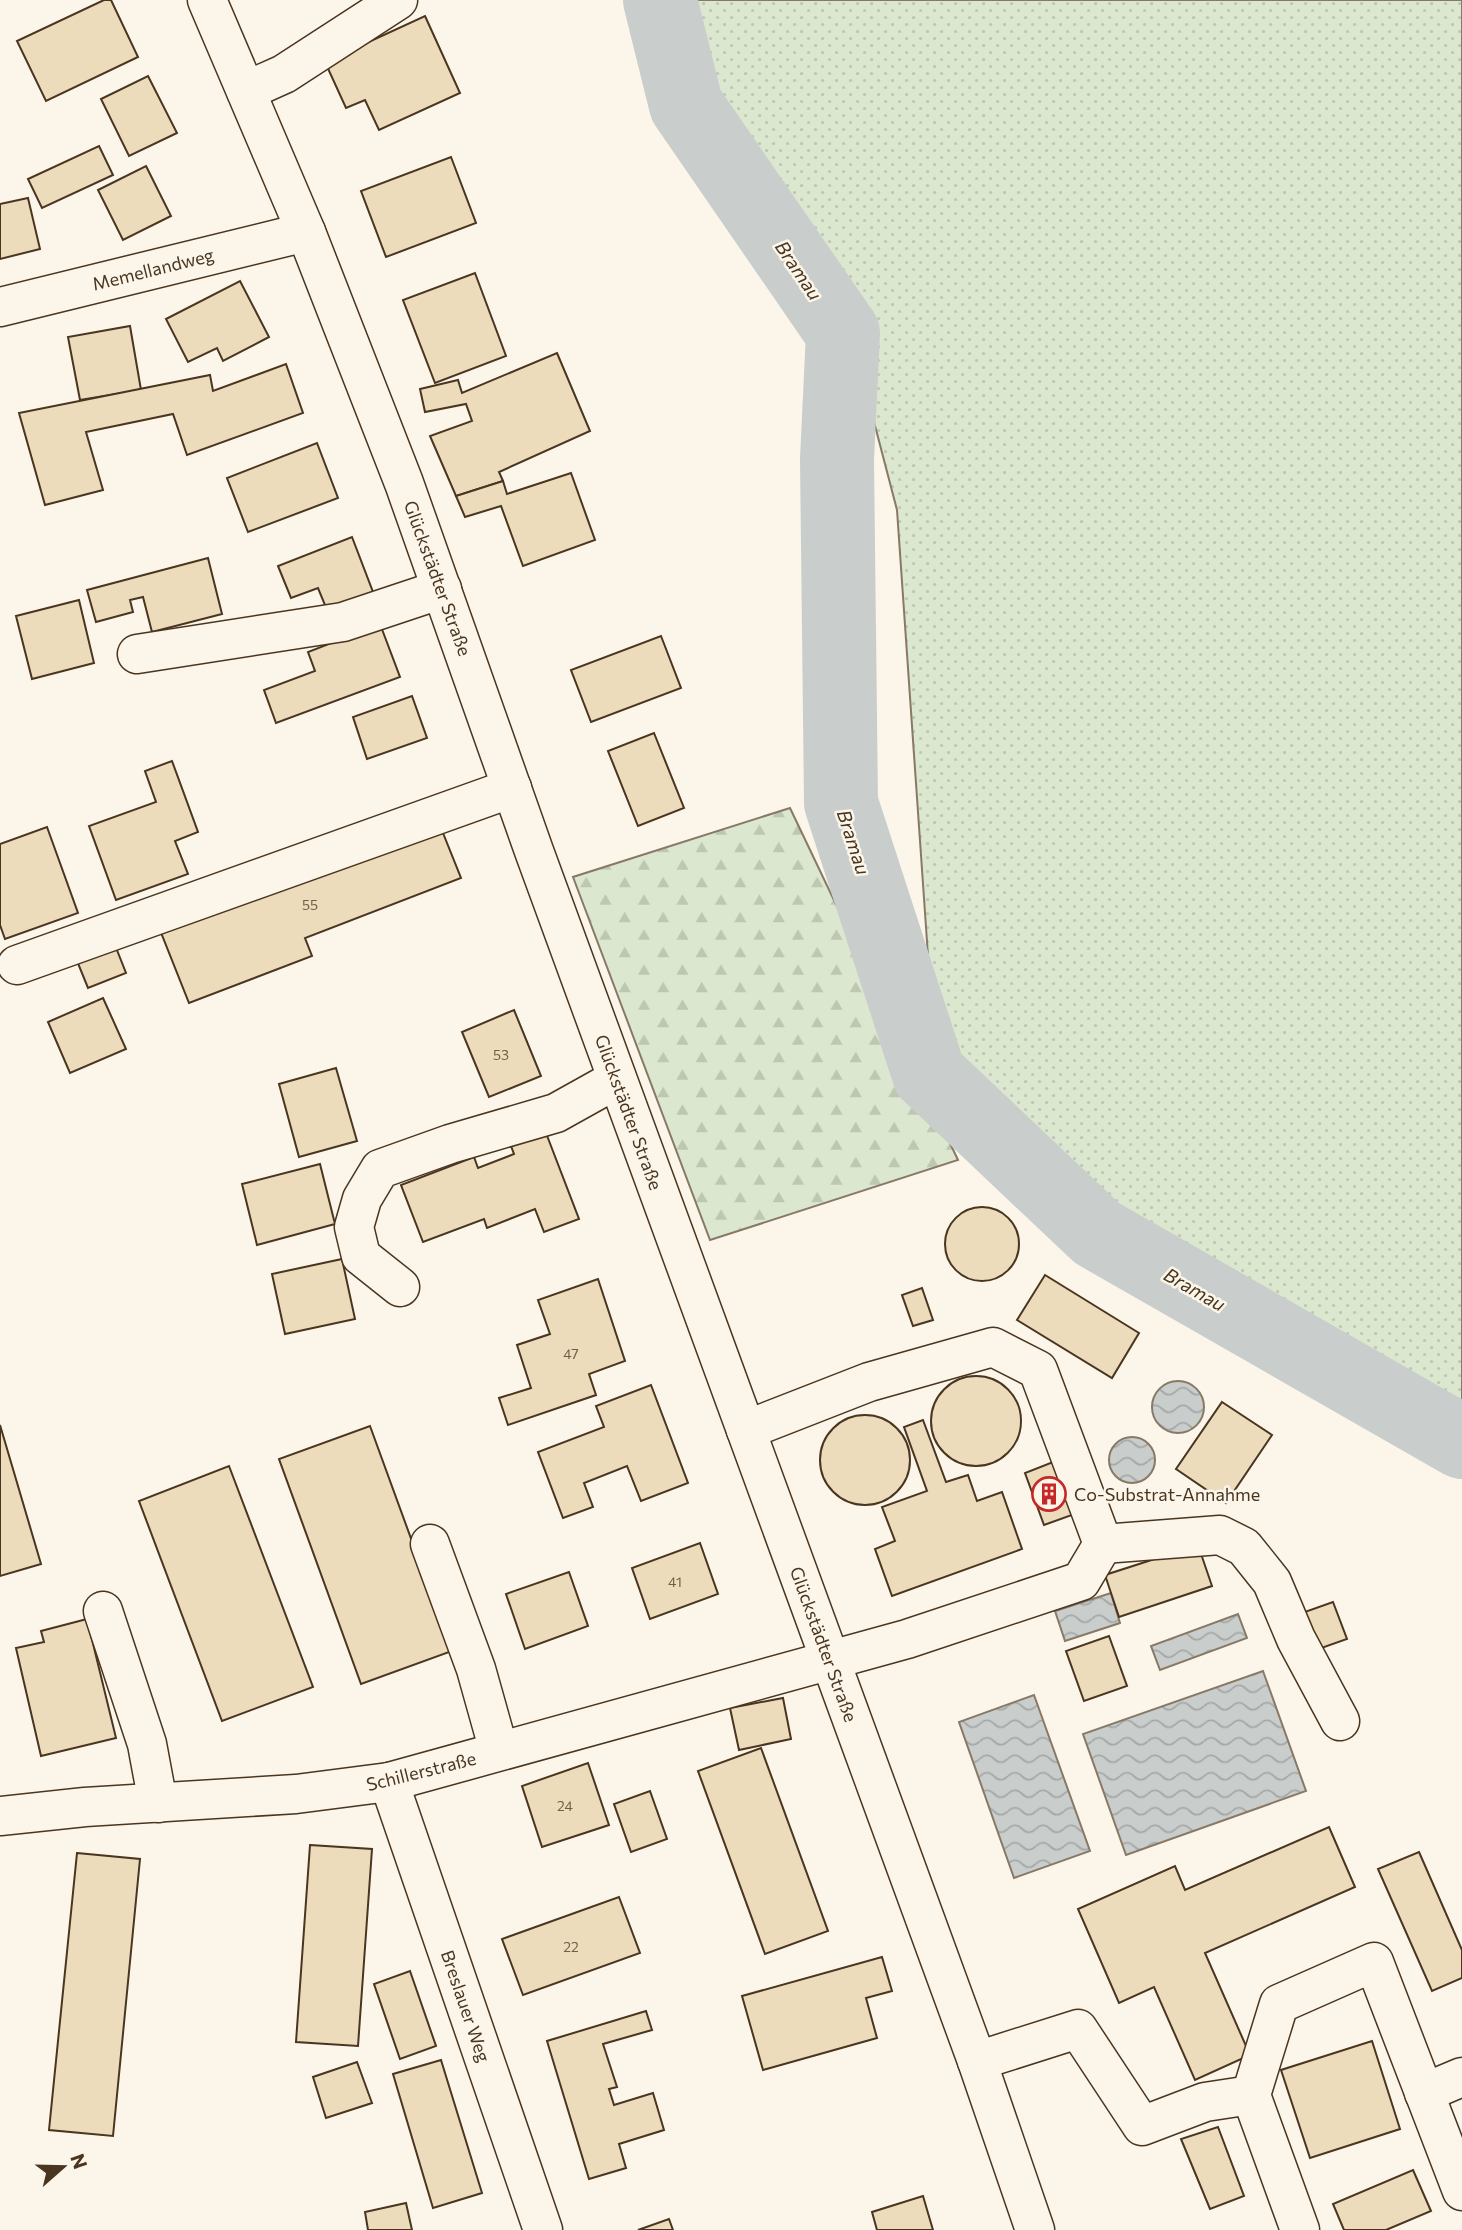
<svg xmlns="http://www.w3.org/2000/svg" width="1462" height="2230" font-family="Commissioner,sans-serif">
<defs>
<pattern id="grass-dots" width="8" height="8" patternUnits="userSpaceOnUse" patternTransform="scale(1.75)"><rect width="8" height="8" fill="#dce7d0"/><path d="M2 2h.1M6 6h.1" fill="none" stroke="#bec7b2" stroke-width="1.8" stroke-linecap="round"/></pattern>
<pattern id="forest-firs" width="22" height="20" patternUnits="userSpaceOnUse" patternTransform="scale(1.75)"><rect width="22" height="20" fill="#dce7d0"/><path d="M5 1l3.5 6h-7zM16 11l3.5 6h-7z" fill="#bec7b2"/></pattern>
<pattern id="water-waves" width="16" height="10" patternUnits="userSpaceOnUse" patternTransform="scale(1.75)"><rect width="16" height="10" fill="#c9cecd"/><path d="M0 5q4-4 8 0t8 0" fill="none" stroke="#a5a8a6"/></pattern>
</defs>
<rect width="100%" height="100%" fill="#fbf6e9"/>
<polygon fill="url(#grass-dots)" stroke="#887966" stroke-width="2" points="668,0 1462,0 1462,1409 1108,1222 936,1071 897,510 850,330 693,100"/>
<polygon fill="url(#forest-firs)" stroke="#887966" stroke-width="2" points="790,808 958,1160 710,1240 573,877"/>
<g fill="url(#water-waves)" stroke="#887966" stroke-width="2">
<circle cx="1178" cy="1407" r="26"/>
<circle cx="1132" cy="1460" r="23"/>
<polygon points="1111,1593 1120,1623 1065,1641 1055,1611"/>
<polygon points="1238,1614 1247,1638 1160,1670 1151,1646"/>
<polygon points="1263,1671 1306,1791 1126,1855 1083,1734"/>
<polygon points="1034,1695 1090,1851 1014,1878 959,1722"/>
</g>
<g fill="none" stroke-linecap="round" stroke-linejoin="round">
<polyline stroke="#c9cecd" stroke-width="74" points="660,0 686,105 843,333 837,459 841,803 929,1074 1097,1233 1462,1442"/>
</g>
<g fill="#ecdcbc" stroke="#4a3520" stroke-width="2">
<polygon points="104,0 111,0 138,57 46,101 17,41"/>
<polygon points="425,16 460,93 379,130 365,100 346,108 325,62"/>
<polygon points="148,76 177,133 129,156 101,99"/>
<polygon points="99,146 113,175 42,208 28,179"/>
<polygon points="451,157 476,223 386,257 361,191"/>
<polygon points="146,166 171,216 123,240 98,190"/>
<polygon points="28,198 40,249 0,259 0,204"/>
<polygon points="475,273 506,356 435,383 403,300"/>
<polygon points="240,281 269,337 223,361 217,348 188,362 166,319"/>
<polygon points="130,326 141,390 80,400 68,337"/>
<polygon points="557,353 590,431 499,472 503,481 456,496 430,436 472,421 466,404 425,412 420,389 458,380 462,393"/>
<polygon points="286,364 303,413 187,455 173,414 86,432 103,490 45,505 19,413 210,375 213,391"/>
<polygon points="317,443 338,498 248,532 227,478"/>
<polygon points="571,473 595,540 523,566 501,506 465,517 456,496 503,481 507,494"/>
<polygon points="352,537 373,592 327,610 318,588 291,598 278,566"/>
<polygon points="208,558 222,614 152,632 143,597 130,600 133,612 96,622 87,590"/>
<polygon points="79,600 94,663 32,679 16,616"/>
<polygon points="380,624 400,677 276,723 264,690 315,671 308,652"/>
<polygon points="661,636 681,688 591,722 571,670"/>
<polygon points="412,696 427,738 367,759 353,717"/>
<polygon points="654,733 684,808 638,826 608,751"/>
<polygon points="172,761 198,832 175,841 188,874 116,900 89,826 156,802 145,771"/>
<polygon points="439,823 461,878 305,938 312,956 189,1003 160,930"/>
<polygon points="47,827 78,913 5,939 0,925 0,844"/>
<polygon points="113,940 126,973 88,988 75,956"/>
<polygon points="103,998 126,1049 70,1073 48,1022"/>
<polygon points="514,1010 541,1076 489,1097 462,1032"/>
<polygon points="336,1068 357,1141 299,1157 279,1084"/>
<polygon points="546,1133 579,1219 544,1232 535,1209 487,1228 484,1219 423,1242 401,1185 474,1157 478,1168 514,1154 511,1146"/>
<polygon points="320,1164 335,1224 257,1245 242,1184"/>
<circle cx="982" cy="1244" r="37"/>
<polygon points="342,1259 355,1319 285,1334 272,1274"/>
<polygon points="1045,1275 1139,1333 1112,1378 1017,1320"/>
<polygon points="598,1279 625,1361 589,1374 596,1395 508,1425 499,1398 531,1388 517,1345 550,1334 538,1300"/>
<polygon points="922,1288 933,1320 913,1326 902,1295"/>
<circle cx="976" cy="1421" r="45"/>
<polygon points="651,1385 688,1483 641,1501 627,1466 584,1483 593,1507 563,1518 538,1452 604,1427 596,1406"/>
<polygon points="1222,1402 1272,1435 1226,1503 1176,1469"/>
<circle cx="865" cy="1460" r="45"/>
<polygon points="923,1420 946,1482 968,1475 977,1501 1002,1492 1022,1549 892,1596 875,1549 895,1541 882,1507 927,1491 904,1427"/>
<polygon points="0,1425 41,1564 0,1576"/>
<polygon points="370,1426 452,1651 361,1684 279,1459"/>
<polygon points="1053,1462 1072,1515 1044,1525 1025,1473"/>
<polygon points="229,1466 313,1687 222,1721 139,1501"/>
<polygon points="700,1543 718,1594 650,1619 632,1568"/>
<polygon points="1198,1545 1212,1586 1119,1617 1105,1575"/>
<polygon points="569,1572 588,1626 525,1649 506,1594"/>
<polygon points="1333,1602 1347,1639 1313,1651 1299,1614"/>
<polygon points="87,1619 116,1738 41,1756 16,1648 44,1642 41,1631"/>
<polygon points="1109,1636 1127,1686 1084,1701 1066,1651"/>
<polygon points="783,1698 791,1739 739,1750 730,1708"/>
<polygon points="761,1748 828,1931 765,1954 698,1771"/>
<polygon points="588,1763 609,1825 542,1847 522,1786"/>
<polygon points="650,1791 667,1839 631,1852 614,1804"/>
<polygon points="1329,1827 1355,1887 1205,1953 1250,2055 1195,2080 1154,1987 1119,2003 1078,1909 1175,1866 1185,1890"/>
<polygon points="310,1845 372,1849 358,2046 296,2042"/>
<polygon points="1419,1852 1462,1950 1462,1978 1432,1991 1378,1869"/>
<polygon points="77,1853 140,1859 113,2136 49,2130"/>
<polygon points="619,1897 640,1953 523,1995 502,1939"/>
<polygon points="882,1957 892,1991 866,1998 877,2038 763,2070 742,1996"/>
<polygon points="410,1971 436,2046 400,2059 374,1984"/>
<polygon points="646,2011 652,2030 603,2044 617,2087 609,2089 614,2105 653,2093 664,2130 619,2144 626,2168 589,2179 547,2041"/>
<polygon points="1372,2041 1400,2129 1310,2158 1281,2070"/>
<polygon points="441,2060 482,2193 433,2208 393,2074"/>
<polygon points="357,2062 372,2103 326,2118 313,2077"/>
<polygon points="1218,2127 1244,2196 1210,2209 1181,2139"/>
<polygon points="1413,2170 1431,2211 1386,2230 1344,2230 1333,2204"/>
<polygon points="923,2196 933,2230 877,2230 872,2212"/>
<polygon points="406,2203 412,2230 368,2230 365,2212"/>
<polygon points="669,2219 673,2230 638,2230"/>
</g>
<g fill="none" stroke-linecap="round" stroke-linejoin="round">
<g stroke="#4a3520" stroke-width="41">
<g id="minor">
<polyline points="207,0 306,232 404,483 534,851 977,2061 1035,2230"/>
<polyline points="246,91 284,74 398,0"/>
<polyline points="0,307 306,232"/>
<polyline points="137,654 343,622 442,589"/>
<polyline points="17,965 512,788"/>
<polyline points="400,1287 361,1256 354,1227 362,1199 380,1169 450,1144 556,1113 617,1079"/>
<polyline points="430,1544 476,1669 499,1751"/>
<polyline points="1103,1544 1220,1535 1244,1547 1272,1582 1296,1639 1340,1721"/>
<polyline points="103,1611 147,1744 158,1803"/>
<polyline points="389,1782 543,2230"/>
<polyline points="0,1816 85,1807 296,1794 389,1782 907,1639 1081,1581 1103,1544 1038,1370 993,1347 869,1382 746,1430"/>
<polyline points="977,2061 1078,2029 1142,2126 1205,2102 1251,2095"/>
<polyline points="1424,2093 1462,2077"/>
<polyline points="1300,2230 1251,2095 1279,2004 1374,1962 1462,2191"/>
</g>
</g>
<use href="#minor" stroke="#fbf6e9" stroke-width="38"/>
</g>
<defs>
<g id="building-ring" transform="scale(1.75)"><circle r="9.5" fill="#fbf6e9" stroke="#c62828" stroke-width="1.5"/><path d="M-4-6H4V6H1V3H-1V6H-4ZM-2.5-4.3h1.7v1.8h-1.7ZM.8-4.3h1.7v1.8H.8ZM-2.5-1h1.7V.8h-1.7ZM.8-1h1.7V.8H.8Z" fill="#c62828"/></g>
</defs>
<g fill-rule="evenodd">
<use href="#building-ring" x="1049" y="1494"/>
</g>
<g text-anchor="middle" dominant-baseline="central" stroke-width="5" stroke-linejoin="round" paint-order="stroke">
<g font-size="14" fill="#725f47">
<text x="310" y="904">55</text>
<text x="501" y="1054">53</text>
<text x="571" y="1353">47</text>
<text x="675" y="1581">41</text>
<text x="565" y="1805">24</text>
<text x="571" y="1946">22</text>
</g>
<g font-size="18" fill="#4a3520" stroke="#fbf6e9">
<text transform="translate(153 269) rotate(-14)">Memellandweg</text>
<text transform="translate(438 578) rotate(70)">Glückstädter Straße</text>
<text transform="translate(629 1112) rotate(70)">Glückstädter Straße</text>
<text transform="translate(824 1644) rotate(70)">Glückstädter Straße</text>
<text transform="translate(421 1771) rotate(-14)">Schillerstraße</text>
<text transform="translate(466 2006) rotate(71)">Breslauer Weg</text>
</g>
<g font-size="18" fill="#4a3520" stroke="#fbf6e9" text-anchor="start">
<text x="1074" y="1494">Co-Substrat-Annahme</text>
</g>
<g font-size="19" font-style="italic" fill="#4a3520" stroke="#fbf6e9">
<text transform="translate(799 270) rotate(56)">Bramau</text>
<text transform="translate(854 842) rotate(72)">Bramau</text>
<text transform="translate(1195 1289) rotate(30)">Bramau</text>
</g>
</g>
<g transform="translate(63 2167) rotate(70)" stroke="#fbf6e9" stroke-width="5" paint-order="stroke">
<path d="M0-5L12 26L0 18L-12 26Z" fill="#4a3520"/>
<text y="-10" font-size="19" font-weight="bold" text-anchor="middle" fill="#4a3520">N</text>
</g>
</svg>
